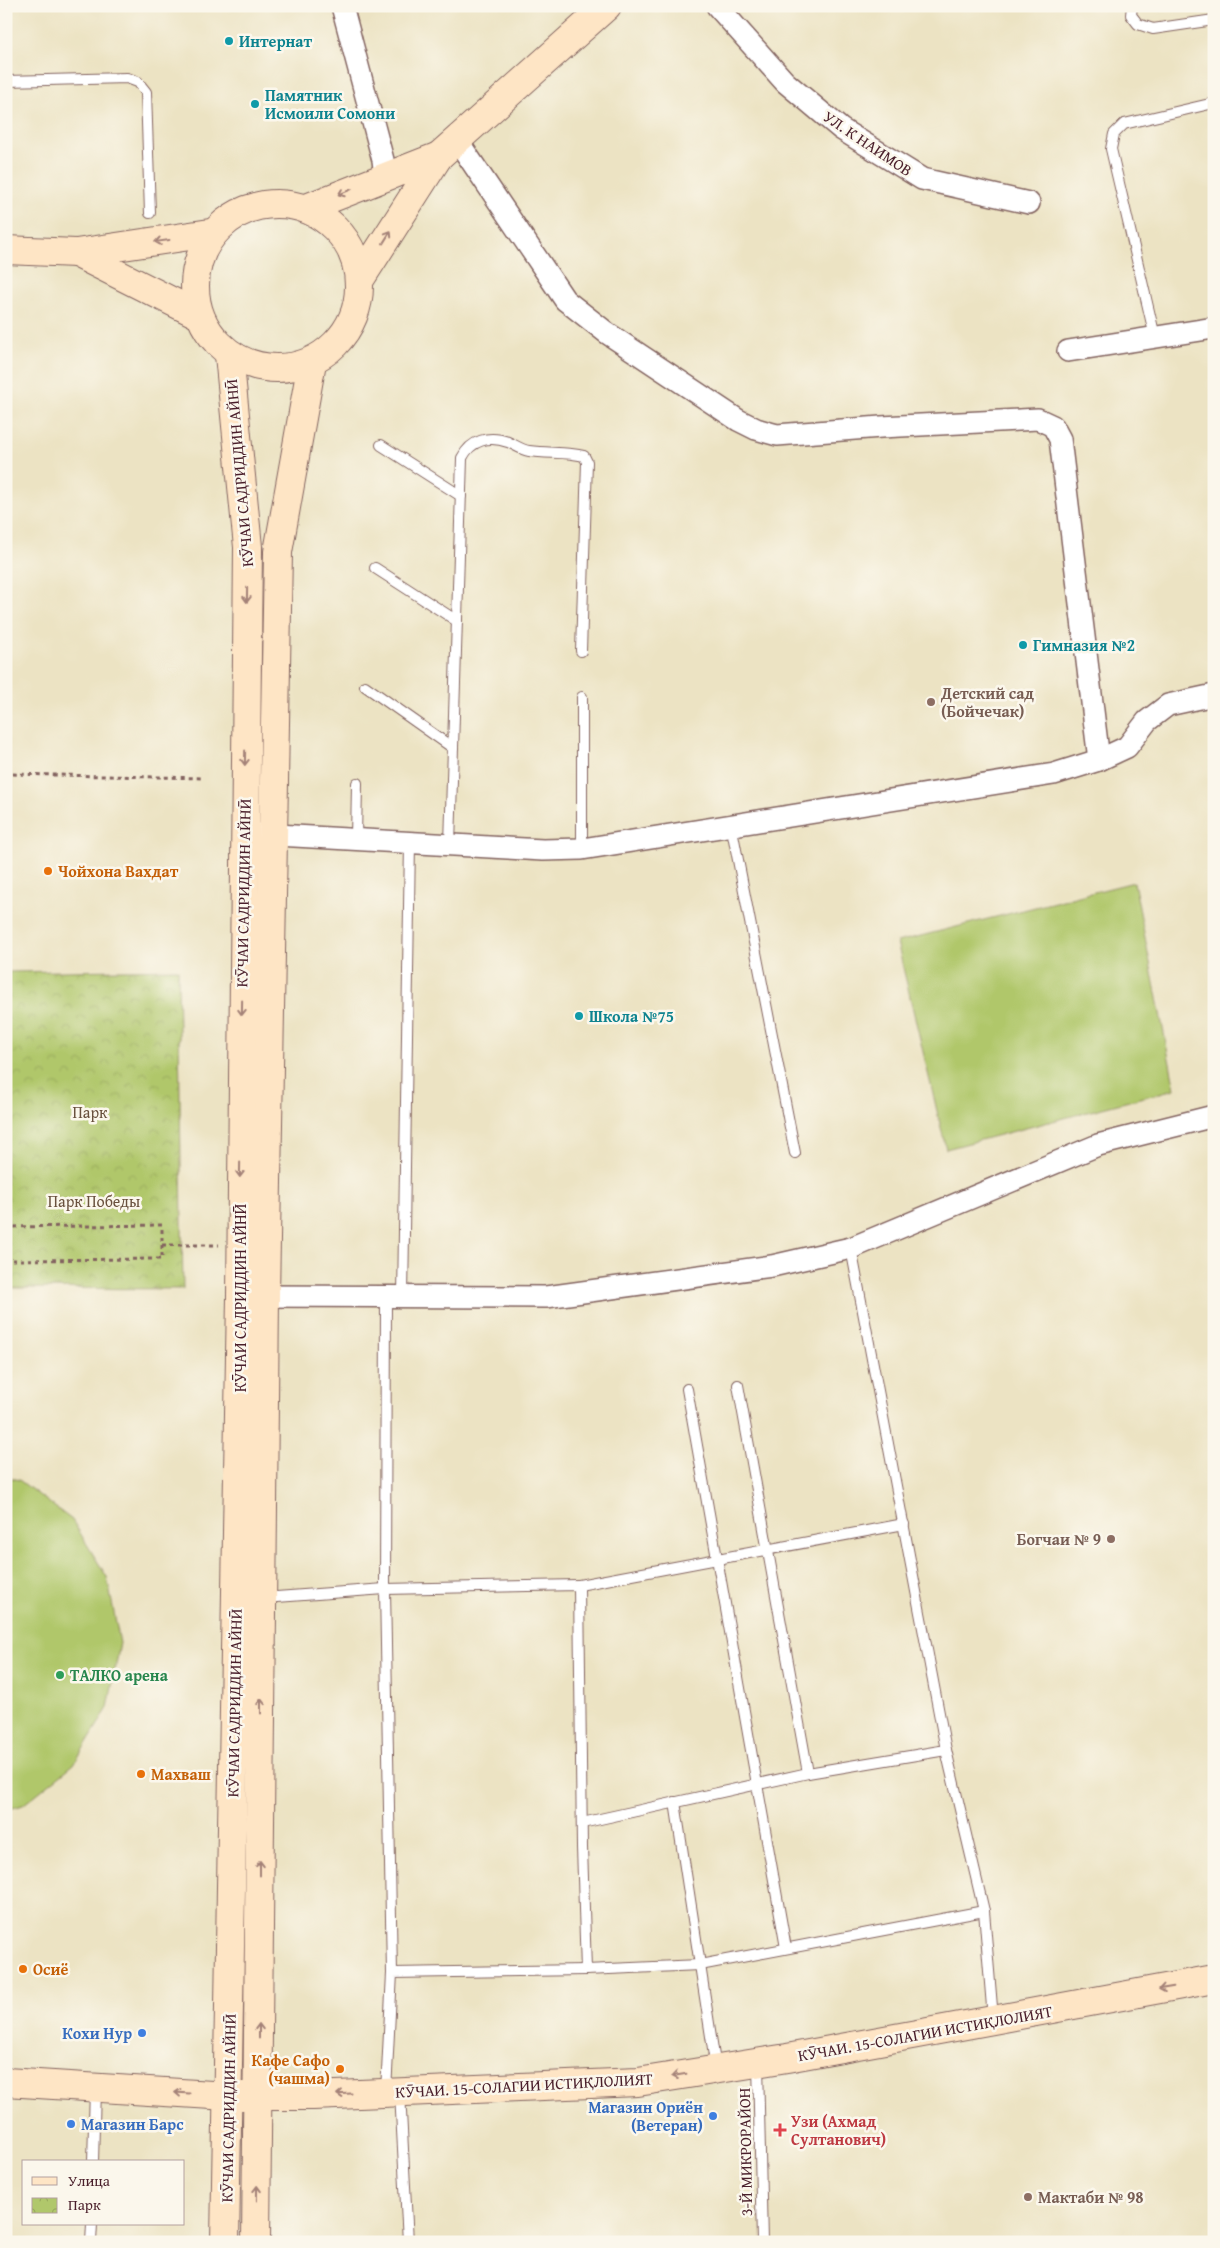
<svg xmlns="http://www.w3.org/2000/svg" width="1220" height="2248" font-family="'Gentium Book Plus',serif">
<defs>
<pattern id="park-crowns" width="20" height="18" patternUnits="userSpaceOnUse" patternTransform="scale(1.25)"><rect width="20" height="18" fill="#b0c76b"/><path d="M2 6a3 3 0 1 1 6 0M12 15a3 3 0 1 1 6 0" fill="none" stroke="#99aa5d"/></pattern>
</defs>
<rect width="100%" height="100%" fill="#fbf7ec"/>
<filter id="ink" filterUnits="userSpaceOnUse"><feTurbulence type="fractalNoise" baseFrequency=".02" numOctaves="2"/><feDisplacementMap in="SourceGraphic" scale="10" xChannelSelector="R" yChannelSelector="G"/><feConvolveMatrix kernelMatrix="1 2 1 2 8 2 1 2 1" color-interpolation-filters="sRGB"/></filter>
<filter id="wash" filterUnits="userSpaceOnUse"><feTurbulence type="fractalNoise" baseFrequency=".0096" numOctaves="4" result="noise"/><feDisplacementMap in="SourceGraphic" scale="20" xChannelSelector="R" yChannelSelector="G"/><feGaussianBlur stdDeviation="1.12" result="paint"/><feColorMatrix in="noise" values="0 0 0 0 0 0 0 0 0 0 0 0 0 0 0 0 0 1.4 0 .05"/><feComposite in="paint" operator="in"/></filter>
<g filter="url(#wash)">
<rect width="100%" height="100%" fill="#ece3c3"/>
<polygon fill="url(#park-crowns)" stroke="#7d734b" points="178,969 183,1289 6,1288 6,972"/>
<g fill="#b0c76b" stroke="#7d734b">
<polygon points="1134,882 1175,1089 946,1149 897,942"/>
<polygon points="6,1477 19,1480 72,1520 107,1577 120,1643 108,1708 74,1764 23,1805 6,1810"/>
</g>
</g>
<g filter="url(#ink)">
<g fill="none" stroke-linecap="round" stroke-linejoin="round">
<g stroke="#836460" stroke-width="12">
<g id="lane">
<polyline points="1132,6 1131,15 1138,24 1153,29 1214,20"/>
<polyline points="6,81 127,78 138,82 146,92 150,213"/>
<polyline points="1155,337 1111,149 1114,134 1124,124 1214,103"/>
<polyline points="381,445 461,496"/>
<polyline points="375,568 457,621"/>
<polyline points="365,686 453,748"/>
<polyline points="582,697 582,849"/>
<polyline points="731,824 795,1153"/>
<polyline points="356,839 357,783"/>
<path d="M450 844 462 458C471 440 489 435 508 442 515 445 522 450 529 451 548 454 566 451 584 456L587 462 581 651"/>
<polyline points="851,1248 946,1750 984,1911 993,2019"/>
<polyline points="386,1297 385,1589 392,1973"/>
<polyline points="403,1297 410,842"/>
<polyline points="687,1389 786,1948"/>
<polyline points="579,1585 904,1524"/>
<polyline points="263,1598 385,1589 579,1585 582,1847 586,1970 700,1965 716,2069"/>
<polyline points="808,1773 946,1750"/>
<polyline points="675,1802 700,1965 984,1911"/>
<polyline points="582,1823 808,1773 738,1385"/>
<polyline points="758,2063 762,2242"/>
<polyline points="386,2092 392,1973 586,1970"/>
<polyline points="400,2093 408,2242"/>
<polyline points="93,2162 95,2088"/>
<polyline points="91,2242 92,2224"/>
</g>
</g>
<g stroke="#836460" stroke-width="24">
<g id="street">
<polyline points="342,6 383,160 385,176"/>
<polyline points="717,6 785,82 841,129 922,179 1029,203"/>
<polyline points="457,140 565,300 607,333 738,420 756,429 777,435 881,427 1038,419 1053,426 1060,439 1099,760"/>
<polyline points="1068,351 1214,328"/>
<polyline points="259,834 543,850 582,849 1054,774 1099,760 1127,747 1147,721 1168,705 1214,695"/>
<polyline points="251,1296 546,1297 772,1266 851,1248 1098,1145 1214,1116"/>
</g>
</g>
<g stroke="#836460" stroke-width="30">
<g id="secondary">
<polyline points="439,156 607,6"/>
<circle cx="277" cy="286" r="82"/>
<polyline points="309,207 439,156 361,278"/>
<polyline points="6,250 76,253"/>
<polyline points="197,314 76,253 210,233"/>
<polyline points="6,2082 228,2096 313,2096 638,2082 787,2058 1214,1979"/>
<polyline points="225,2242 241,1296 248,547 229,355"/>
<polyline points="256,2242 265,1296 278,552 312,362"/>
</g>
</g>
<g stroke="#836460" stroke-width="3" stroke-dasharray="4 4" stroke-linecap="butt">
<polyline points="6,777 9,774 204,778"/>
<polyline points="6,1227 162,1225 162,1259 6,1260"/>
<polyline points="162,1245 219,1245"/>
</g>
<use href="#lane" stroke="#fff" stroke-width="10"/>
<use href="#street" stroke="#fff" stroke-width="21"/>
<use href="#secondary" stroke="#fee5c5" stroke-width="28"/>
</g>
<defs><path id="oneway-shaft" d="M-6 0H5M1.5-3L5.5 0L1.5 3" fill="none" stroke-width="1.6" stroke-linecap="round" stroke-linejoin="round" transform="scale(1.25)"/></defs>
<g stroke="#a48278">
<use href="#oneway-shaft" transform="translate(345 192) rotate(158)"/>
<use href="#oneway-shaft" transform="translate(387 237) rotate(-58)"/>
<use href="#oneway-shaft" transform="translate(162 241) rotate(172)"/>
<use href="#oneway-shaft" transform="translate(247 595) rotate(91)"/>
<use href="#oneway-shaft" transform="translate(245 758) rotate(91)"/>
<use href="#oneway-shaft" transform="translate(242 1008) rotate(91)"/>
<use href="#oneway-shaft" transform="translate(240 1170) rotate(91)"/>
<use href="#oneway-shaft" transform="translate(261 1706) rotate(-90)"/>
<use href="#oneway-shaft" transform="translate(260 1868) rotate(-90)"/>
<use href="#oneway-shaft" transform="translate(1166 1988) rotate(170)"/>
<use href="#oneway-shaft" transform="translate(259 2031) rotate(-90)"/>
<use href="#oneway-shaft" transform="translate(679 2075) rotate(171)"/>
<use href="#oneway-shaft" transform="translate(182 2093) rotate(-176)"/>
<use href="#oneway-shaft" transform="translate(344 2094) rotate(177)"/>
<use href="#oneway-shaft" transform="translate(257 2193) rotate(-89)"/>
</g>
</g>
<g fill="#0f9aa8" stroke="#fbf7ec" stroke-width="2">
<circle cx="229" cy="41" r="5"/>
<circle cx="255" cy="104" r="5"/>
<circle cx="1023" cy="645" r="5"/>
<circle cx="579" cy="1016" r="5"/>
</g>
<g fill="#8d6e63" stroke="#fbf7ec" stroke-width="2">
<circle cx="931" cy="702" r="5"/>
<circle cx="1111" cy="1539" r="5"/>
<circle cx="1028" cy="2197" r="5"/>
</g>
<g fill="#e8710a" stroke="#fbf7ec" stroke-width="2">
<circle cx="48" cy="871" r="5"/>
<circle cx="141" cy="1774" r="5"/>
<circle cx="23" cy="1969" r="5"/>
<circle cx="340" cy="2069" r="5"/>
</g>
<circle fill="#2e9e5b" stroke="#fbf7ec" stroke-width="2" cx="60" cy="1675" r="5"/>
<g fill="#3f7fe0" stroke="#fbf7ec" stroke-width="2">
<circle cx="142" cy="2033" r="5"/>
<circle cx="713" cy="2116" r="5"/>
<circle cx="71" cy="2124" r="5"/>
</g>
<path fill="#e0444e" stroke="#fbf7ec" stroke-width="2" d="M777.5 2122.5h5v5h5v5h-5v5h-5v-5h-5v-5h5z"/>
<g text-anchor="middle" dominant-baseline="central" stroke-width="5" stroke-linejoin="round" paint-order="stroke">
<g font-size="16" font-weight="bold" fill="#0d838f" stroke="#fbf7ec" text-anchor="start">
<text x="239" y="41">Интернат</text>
<text x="265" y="95">Памятник<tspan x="265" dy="18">Исмоили Сомони</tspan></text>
<text x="1033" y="645">Гимназия №2</text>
<text x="589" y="1016">Школа №75</text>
</g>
<g font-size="16" fill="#4a1f2b" stroke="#fbf7ec">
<text transform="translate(868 143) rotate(34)">УЛ. К НАИМОВ</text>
<text transform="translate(239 473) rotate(-95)">КӮЧАИ САДРИДДИН АЙНӢ</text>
<text transform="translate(243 893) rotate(-89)">КӮЧАИ САДРИДДИН АЙНӢ</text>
<text transform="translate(240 1298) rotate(-90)">КӮЧАИ САДРИДДИН АЙНӢ</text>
<text transform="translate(234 1703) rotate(-89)">КӮЧАИ САДРИДДИН АЙНӢ</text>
<text transform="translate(925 2033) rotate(-10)">КӮЧАИ. 15-СОЛАГИИ ИСТИҚЛОЛИЯТ</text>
<text transform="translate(524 2085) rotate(-3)">КӮЧАИ. 15-СОЛАГИИ ИСТИҚЛОЛИЯТ</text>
<text transform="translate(228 2108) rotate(-89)">КӮЧАИ САДРИДДИН АЙНӢ</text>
<text transform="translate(745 2152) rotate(-91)">3-Й МИКРОРАЙОН</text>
</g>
<g font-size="16" font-weight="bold" fill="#785e54" stroke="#fbf7ec" text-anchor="start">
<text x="941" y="693">Детский сад<tspan x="941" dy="18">(Бойчечак)</tspan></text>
<text x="1101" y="1539" text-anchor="end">Богчаи № 9</text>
<text x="1038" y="2197">Мактаби № 98</text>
</g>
<g font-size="16" font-weight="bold" fill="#c56008" stroke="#fbf7ec" text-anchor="start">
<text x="58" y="871">Чойхона Вахдат</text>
<text x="151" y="1774">Махваш</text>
<text x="33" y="1969">Осиё</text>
<text x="330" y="2060" text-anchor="end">Кафе Сафо<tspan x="330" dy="18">(чашма)</tspan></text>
</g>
<g font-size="16" fill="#69513e" stroke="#fbf7ec">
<text x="90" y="1112">Парк</text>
<text x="94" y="1201">Парк Победы</text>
</g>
<g font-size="16" font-weight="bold" fill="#27864d" stroke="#fbf7ec" text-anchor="start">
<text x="70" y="1675">ТАЛКО арена</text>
</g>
<g font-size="16" font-weight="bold" fill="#366cbe" stroke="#fbf7ec" text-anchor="end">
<text x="132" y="2033">Кохи Нур</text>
<text x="703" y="2107">Магазин Ориён<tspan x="703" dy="18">(Ветеран)</tspan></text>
<text x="81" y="2124" text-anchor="start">Магазин Барс</text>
</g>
<g font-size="16" font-weight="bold" fill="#be3a42" stroke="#fbf7ec" text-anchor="start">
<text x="791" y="2121">Узи (Ахмад<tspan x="791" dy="18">Султанович)</tspan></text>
</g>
</g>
<rect width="1220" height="2248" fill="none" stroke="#fbf7ec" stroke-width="25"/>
<rect x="22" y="2160" width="162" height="65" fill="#fbf7ec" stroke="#b4a19f"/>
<rect x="32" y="2177" width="25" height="8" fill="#fee5c5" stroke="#b4a19f"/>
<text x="68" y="2186" font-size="15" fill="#4a1f2b">Улица</text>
<rect x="32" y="2198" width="25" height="15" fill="url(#park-crowns)" stroke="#b4a19f"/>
<text x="68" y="2210" font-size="15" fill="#4a1f2b">Парк</text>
</svg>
